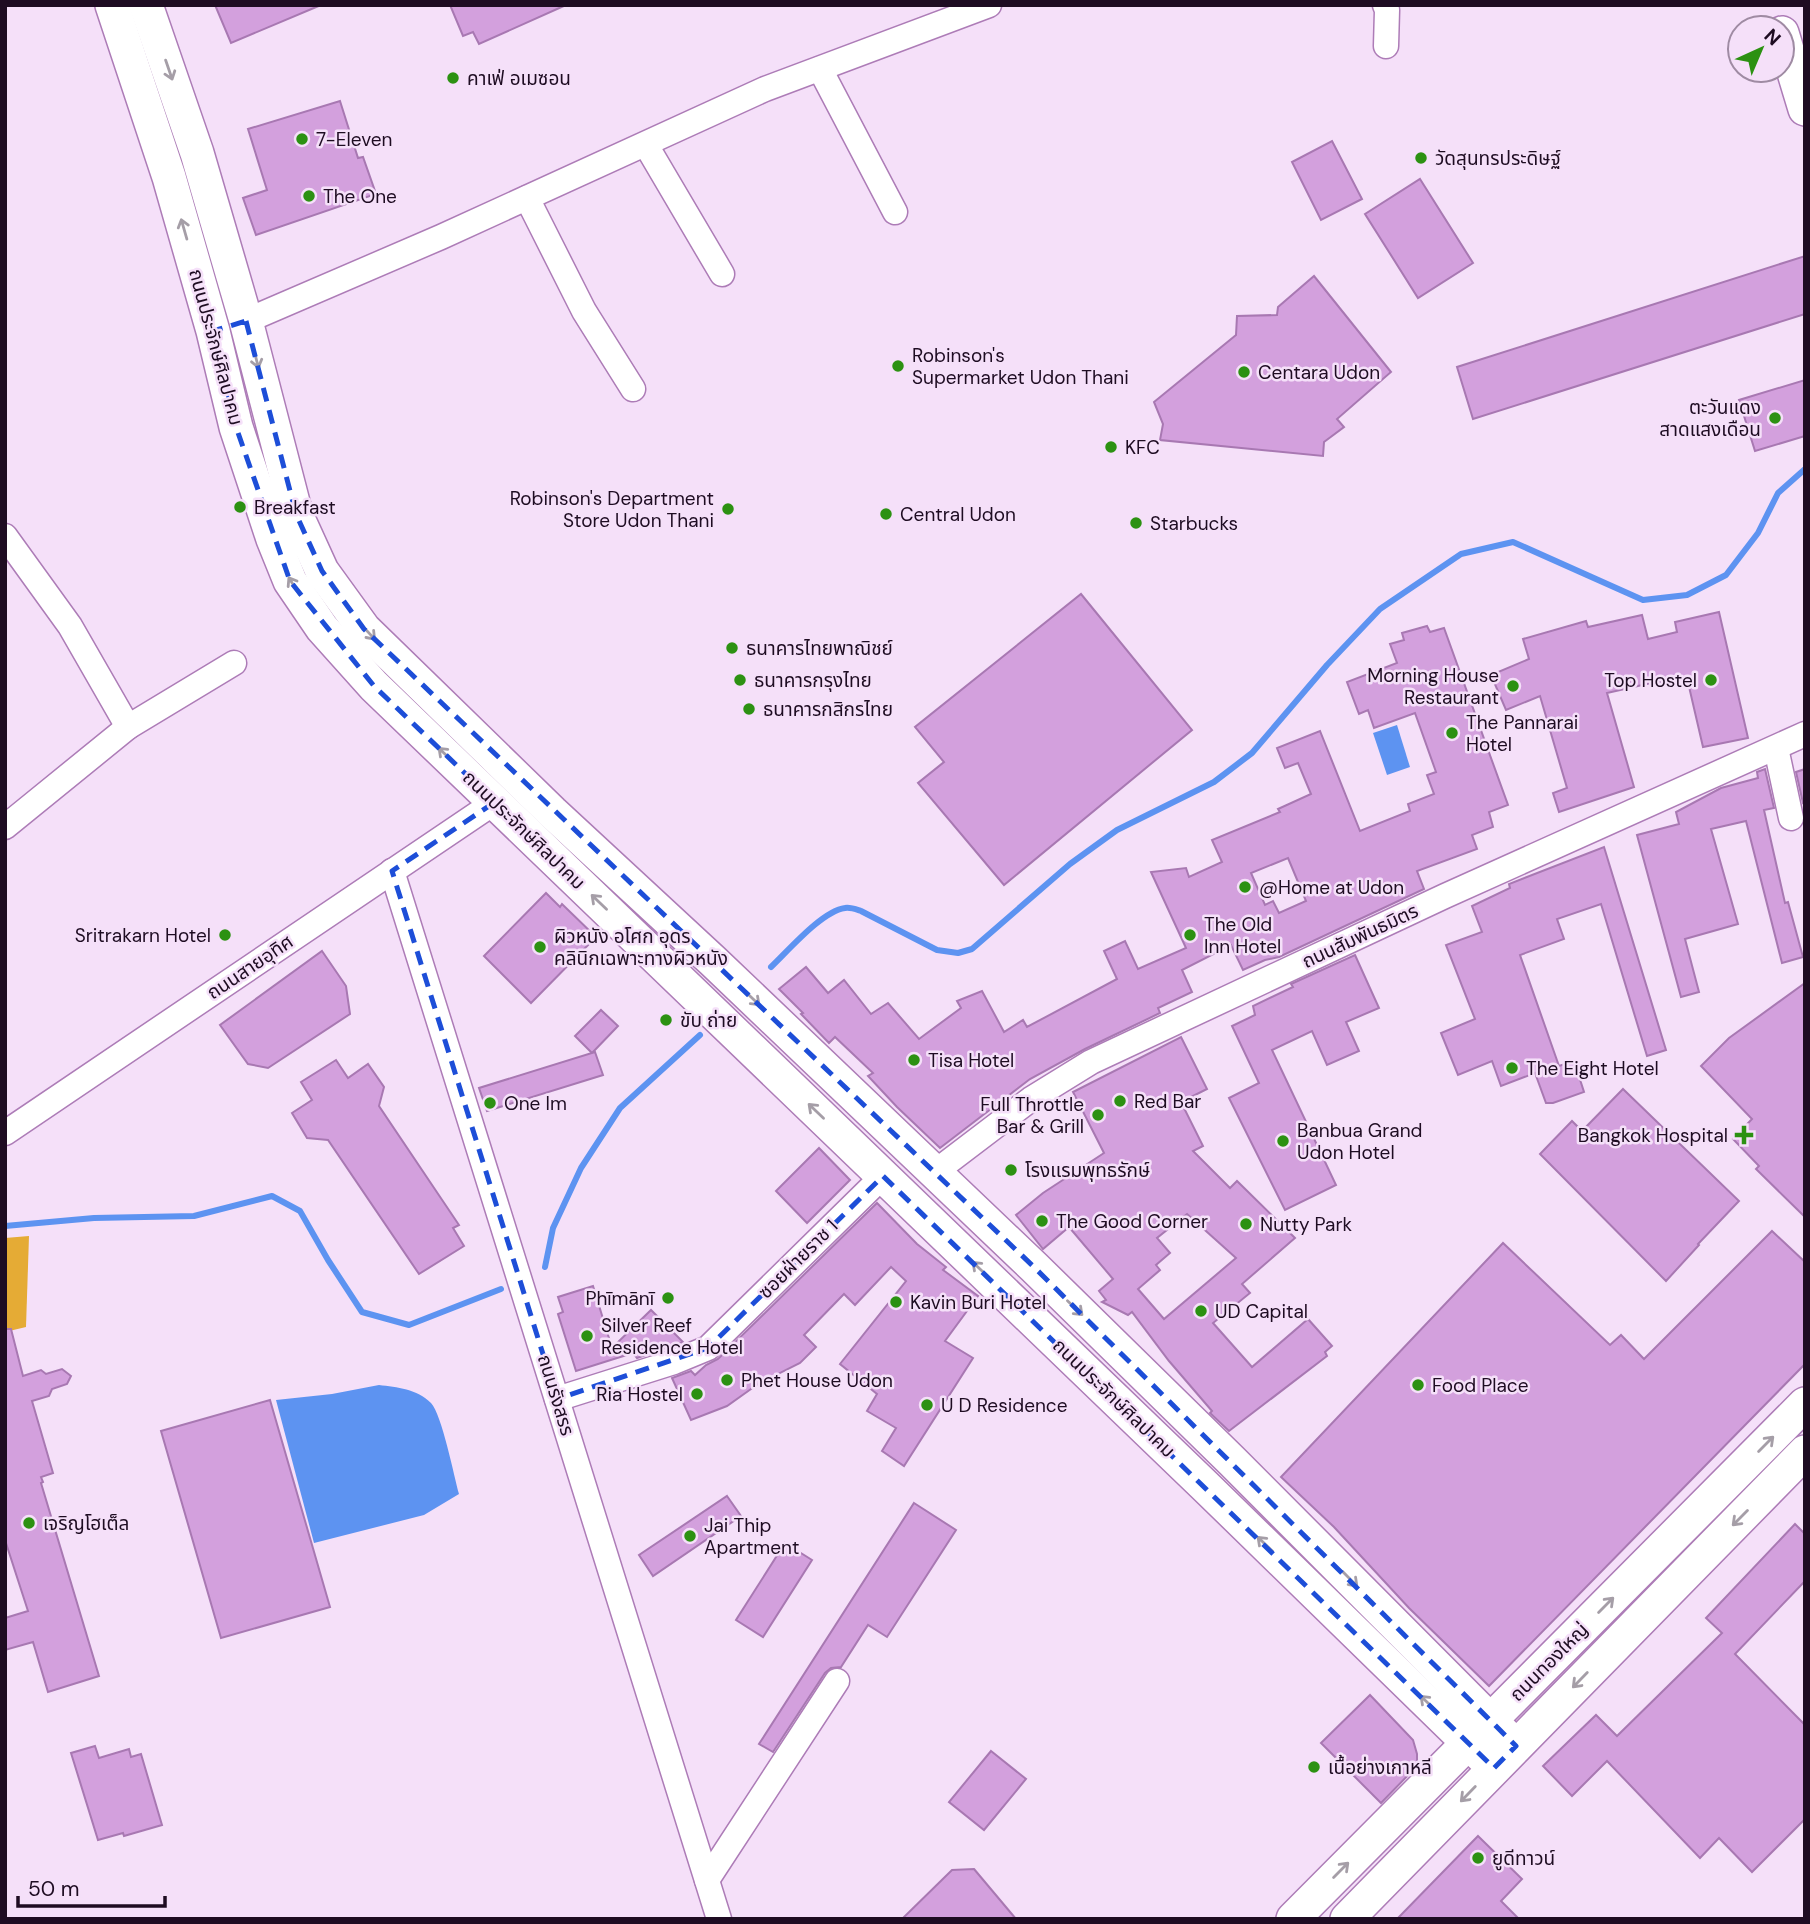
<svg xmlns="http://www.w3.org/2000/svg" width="1810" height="1924" font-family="'DM Sans','Noto Sans Thai',sans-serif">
<rect width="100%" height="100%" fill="#f5e0f9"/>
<polygon fill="#e5ab35" points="29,1236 26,1327 5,1332 5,1238"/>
<g fill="#5d93f1">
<polygon points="1397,725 1410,767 1387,775 1373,733"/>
<path d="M379 1385C397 1387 417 1389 431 1403 442 1415 454 1476 459 1494L424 1515 314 1543 276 1400 332 1394Z"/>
</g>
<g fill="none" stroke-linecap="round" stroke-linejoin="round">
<g stroke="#5d93f1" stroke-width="6">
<path d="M771 967C788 951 822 911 845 908 850 907 855 909 861 911L937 950 958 953 972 949 1070 864 1117 830 1214 782 1252 753 1327 665 1380 609 1461 554 1513 542 1643 600 1687 595 1726 575 1758 533 1778 493 1805 469"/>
<polyline points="5,1226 94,1218 194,1216 272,1196 300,1211 328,1260 362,1312 409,1325 501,1289"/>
<polyline points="545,1267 553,1228 581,1168 620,1108 700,1035"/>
</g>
</g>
<g fill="#d3a0dd" stroke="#a878b2" stroke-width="2" fill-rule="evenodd">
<polygon points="215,5 321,5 231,43"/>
<polygon points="450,5 566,5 479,44 473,32 463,36"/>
<polygon points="340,101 358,158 363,157 376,194 256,235 243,198 267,190 248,129"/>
<polygon points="1332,141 1362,199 1321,220 1292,162"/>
<polygon points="1420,179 1473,263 1418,298 1365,214"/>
<polygon points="1805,256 1805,314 1473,419 1457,367"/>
<polygon points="1314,276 1391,372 1337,419 1344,427 1324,442 1323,456 1160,440 1163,424 1154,402 1236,335 1237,316 1277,315 1278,307"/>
<polygon points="1805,380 1805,436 1755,451 1739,400"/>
<polygon points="1081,594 1192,730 1004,885 918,783 944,762 915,727"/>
<polygon points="1719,612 1748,738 1703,747 1687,678 1661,685 1660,681 1607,693 1634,787 1559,812 1553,793 1567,788 1540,696 1506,710 1491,675 1529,659 1523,639 1586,621 1588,627 1642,615 1648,639 1677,632 1675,622"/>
<path d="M1427 626 1430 632 1444 628 1508 805 1489 812 1493 827 1472 835 1477 849 1417 871 1424 889 1279 957 1265 960 1243 970 1231 945 1182 970 1192 992 1158 1008 1160 1013 1085 1049 1030 1079 940 1148 897 1107 868 1076 873 1073 835 1037 829 1043 801 1014 803 1013 779 989 806 967 828 993 844 980 871 1014 888 1003 919 1039 961 1008 957 1001 982 991 1004 1032 1023 1020 1027 1027 1117 979 1104 951 1125 941 1138 969 1186 948 1151 872 1186 868 1189 877 1222 862 1212 840 1280 812 1278 809 1311 794 1298 763 1285 768 1277 748 1320 731 1360 831 1410 811 1408 804 1434 794 1427 775 1436 772 1415 713 1374 728 1368 710 1359 714 1347 682 1397 663 1390 644 1404 640 1402 633ZM1288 858 1306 901 1279 913 1273 901 1265 905 1251 873Z"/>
<polygon points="1765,769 1774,808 1764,810 1785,903 1788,902 1803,957 1782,963 1746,821 1711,829 1738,924 1685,939 1699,992 1681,997 1637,835 1679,824 1676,812 1721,788 1758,778 1757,772"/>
<polygon points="1805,769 1805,802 1803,803 1796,772"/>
<polygon points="1604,847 1666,1050 1647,1056 1601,904 1557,919 1564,939 1520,955 1559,1066 1574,1061 1584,1092 1553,1103 1546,1103 1535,1073 1501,1086 1492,1061 1458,1075 1441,1033 1475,1019 1446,945 1482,932 1472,906 1510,888 1509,884"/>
<polygon points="546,893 560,907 562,904 596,937 531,1003 484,956"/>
<polygon points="322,951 346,986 350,1014 268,1068 248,1064 220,1025"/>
<polygon points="1355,955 1379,1008 1346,1022 1359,1051 1327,1065 1312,1031 1272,1050 1336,1185 1285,1210 1229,1098 1259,1083 1232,1026 1255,1015 1253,1006 1293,987 1291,984"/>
<polygon points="1805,983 1805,1217 1756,1169 1759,1166 1733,1139 1752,1119 1701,1066 1729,1038"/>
<polygon points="601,1010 618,1026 592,1053 575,1036"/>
<path d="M1181 1037 1207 1089 1181 1102 1203 1146 1193 1151 1230 1188 1237 1181 1295 1238 1242 1284 1250 1293 1213 1323 1252 1367 1308 1319 1332 1346 1325 1352 1327 1356 1229 1431 1210 1413 1212 1411 1169 1361 1132 1312 1128 1315 1102 1302 1106 1300 1099 1291 1113 1279 1069 1227 1043 1249 1016 1215 1043 1193 1104 1153 1073 1092ZM1187 1214 1236 1258 1164 1319 1138 1289 1160 1270 1156 1265 1170 1253 1157 1238Z"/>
<polygon points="595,1052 603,1075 487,1111 479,1088"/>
<polygon points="336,1060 348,1078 368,1064 384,1087 379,1106 459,1225 453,1228 464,1246 419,1274 328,1140 307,1138 292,1113 312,1100 301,1082"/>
<polygon points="1623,1089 1739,1201 1698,1244 1699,1245 1666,1281 1540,1154 1572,1121 1582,1131"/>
<polygon points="819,1148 850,1180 807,1223 776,1191"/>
<polygon points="877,1203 917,1244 946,1267 943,1270 978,1296 945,1341 973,1358 904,1466 882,1451 896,1428 867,1411 877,1394 840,1364 906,1281 891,1267 855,1305 844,1294 804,1335 816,1347 800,1363 758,1384 727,1406 691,1420 672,1378 691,1371 695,1375 706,1365 718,1359"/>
<polygon points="1772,1231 1805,1262 1805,1364 1489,1686 1409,1608 1334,1527 1281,1477 1503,1243 1610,1345 1621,1335 1644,1359"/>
<polygon points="593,1286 612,1348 651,1310 683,1342 637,1358 633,1353 576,1371 558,1314 563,1312 558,1297"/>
<polygon points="5,1329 11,1329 23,1376 41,1370 46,1374 62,1369 71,1376 67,1384 52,1389 49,1396 32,1401 53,1473 41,1477 43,1482 41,1483 99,1676 48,1692 33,1642 5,1650 5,1618 28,1611 5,1540"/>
<polygon points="270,1400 330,1607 221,1638 161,1431"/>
<polygon points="727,1496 741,1516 653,1576 639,1555"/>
<polygon points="914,1503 956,1530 887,1637 868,1625 841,1667 831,1668 825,1673 773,1752 759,1744"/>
<polygon points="1795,1524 1805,1534 1805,1581 1735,1654 1805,1725 1805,1819 1752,1872 1719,1838 1700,1858 1607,1761 1572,1796 1543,1766 1596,1715 1617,1736 1722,1633 1706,1618"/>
<polygon points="785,1543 812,1560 763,1637 736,1620"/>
<polygon points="1370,1695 1413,1740 1417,1754 1417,1766 1381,1803 1321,1743"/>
<polygon points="95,1746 99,1758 129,1749 131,1757 141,1754 162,1825 124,1836 123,1833 98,1840 71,1753"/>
<polygon points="991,1751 1026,1779 984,1830 949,1802"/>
<polygon points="1478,1836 1522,1879 1501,1901 1519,1919 1397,1919"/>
<polygon points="974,1869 1016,1919 902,1919 952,1870"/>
</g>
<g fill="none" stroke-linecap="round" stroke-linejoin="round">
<g stroke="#ad7cb7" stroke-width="27">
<g id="street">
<polyline points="1385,5 1387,10 1386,46"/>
<polyline points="820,69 895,212"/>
<polyline points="646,145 722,274"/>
<polyline points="527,198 584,311 633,389"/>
<polyline points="246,321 441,237 765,89 989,5"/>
<polyline points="5,536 70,626 128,727 234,663"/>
<polyline points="1776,748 1791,818"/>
<polyline points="5,827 128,727"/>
<polyline points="392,871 719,1919"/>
<polyline points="5,1133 495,802"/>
<polyline points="935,1172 1031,1099 1091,1062 1445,896 1805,734"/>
<polyline points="557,1399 674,1362 708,1348 883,1176"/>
<polyline points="707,1880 837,1681"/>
</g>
</g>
<g stroke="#ad7cb7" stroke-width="36">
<g id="secondary">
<polyline points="112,5 169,177 213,331 236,427 273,539 290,581 322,628 374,686 1205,1486 1494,1768"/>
<polyline points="146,5 197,153 246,321 296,514 322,571 364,629 552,812 713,961 1034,1267 1232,1461 1516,1746"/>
<polyline points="1782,33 1805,109"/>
<polyline points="1293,1919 1805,1404"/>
<polyline points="1347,1919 1805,1452"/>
</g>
</g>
<use href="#street" stroke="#fff" stroke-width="24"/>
<use href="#secondary" stroke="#fff" stroke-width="33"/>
</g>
<defs><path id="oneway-shaft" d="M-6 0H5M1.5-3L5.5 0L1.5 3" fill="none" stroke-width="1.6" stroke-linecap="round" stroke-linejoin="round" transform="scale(1.75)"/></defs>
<g stroke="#a59ea7">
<use href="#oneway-shaft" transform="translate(169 70) rotate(71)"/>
<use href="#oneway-shaft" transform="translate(184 229) rotate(-106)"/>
<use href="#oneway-shaft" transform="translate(256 358) rotate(76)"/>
<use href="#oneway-shaft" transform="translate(294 586) rotate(-122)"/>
<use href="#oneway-shaft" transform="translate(368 632) rotate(47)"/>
<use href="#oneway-shaft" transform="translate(446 755) rotate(-136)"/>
<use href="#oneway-shaft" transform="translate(599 902) rotate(-136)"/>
<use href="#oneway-shaft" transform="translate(752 998) rotate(44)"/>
<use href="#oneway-shaft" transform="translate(816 1111) rotate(-136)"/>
<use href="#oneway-shaft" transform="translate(980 1269) rotate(-136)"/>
<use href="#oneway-shaft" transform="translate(1075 1308) rotate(44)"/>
<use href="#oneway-shaft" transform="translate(1766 1444) rotate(-45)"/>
<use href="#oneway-shaft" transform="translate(1740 1518) rotate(135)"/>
<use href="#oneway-shaft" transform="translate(1265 1544) rotate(-136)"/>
<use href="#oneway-shaft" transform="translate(1350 1579) rotate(45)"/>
<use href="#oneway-shaft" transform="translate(1606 1605) rotate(-45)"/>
<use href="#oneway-shaft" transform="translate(1580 1680) rotate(134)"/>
<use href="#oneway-shaft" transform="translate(1428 1703) rotate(-136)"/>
<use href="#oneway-shaft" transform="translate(1468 1794) rotate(134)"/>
<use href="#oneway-shaft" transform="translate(1341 1870) rotate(-45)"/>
</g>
<path fill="none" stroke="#1d4ed8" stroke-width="5" stroke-dasharray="14 9" stroke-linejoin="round" d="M246 321 296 514 322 571 364 629 1034 1267 1516 1746 1494 1768 883 1176 708 1348 557 1399 392 871 495 802 374 686 290 581 236 427 213 331Z"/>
<g fill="#2c9112" stroke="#f5e0f9" stroke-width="2.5">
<circle cx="453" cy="78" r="7"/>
<circle cx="302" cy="139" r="7"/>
<circle cx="1421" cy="158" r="7"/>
<circle cx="309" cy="196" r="7"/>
<circle cx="898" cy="366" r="7"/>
<circle cx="1244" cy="372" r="7"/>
<circle cx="1775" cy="418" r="7"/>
<circle cx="1111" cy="447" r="7"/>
<circle cx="240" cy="507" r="7"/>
<circle cx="728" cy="509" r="7"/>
<circle cx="886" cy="514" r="7"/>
<circle cx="1136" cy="523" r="7"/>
<circle cx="732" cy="648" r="7"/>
<circle cx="740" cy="680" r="7"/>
<circle cx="1711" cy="680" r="7"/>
<circle cx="1513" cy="686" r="7"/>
<circle cx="749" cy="709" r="7"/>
<circle cx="1452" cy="733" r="7"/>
<circle cx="1245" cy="887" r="7"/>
<circle cx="225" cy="935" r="7"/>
<circle cx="1190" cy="935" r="7"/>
<circle cx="540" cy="947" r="7"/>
<circle cx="666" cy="1020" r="7"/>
<circle cx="914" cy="1060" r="7"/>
<circle cx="1512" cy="1068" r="7"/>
<circle cx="1120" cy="1101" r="7"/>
<circle cx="490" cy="1103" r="7"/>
<circle cx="1098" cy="1115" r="7"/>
<path d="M1740.5 1124.5h7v7h7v7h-7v7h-7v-7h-7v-7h7z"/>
<circle cx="1283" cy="1141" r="7"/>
<circle cx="1011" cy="1170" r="7"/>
<circle cx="1042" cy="1221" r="7"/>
<circle cx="1246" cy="1224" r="7"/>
<circle cx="668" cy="1298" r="7"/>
<circle cx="896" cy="1302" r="7"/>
<circle cx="1201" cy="1311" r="7"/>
<circle cx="587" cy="1336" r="7"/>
<circle cx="727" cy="1380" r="7"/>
<circle cx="1418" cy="1385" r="7"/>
<circle cx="697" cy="1394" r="7"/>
<circle cx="927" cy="1405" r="7"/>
<circle cx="29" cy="1523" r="7"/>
<circle cx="690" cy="1536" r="7"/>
<circle cx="1314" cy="1767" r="7"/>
<circle cx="1478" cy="1858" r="7"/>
</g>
<g text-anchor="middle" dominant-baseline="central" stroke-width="5" stroke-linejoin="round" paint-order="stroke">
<g font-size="19" fill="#1e0c22" stroke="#f5e0f9" text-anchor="start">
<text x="467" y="78">คาเฟ่ อเมซอน</text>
<text x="316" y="139">7-Eleven</text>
<text x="1435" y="158">วัดสุนทรประดิษฐ์</text>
<text x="323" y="196">The One</text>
<text x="912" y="355">Robinson's<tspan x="912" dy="22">Supermarket Udon Thani</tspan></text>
<text x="1258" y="372">Centara Udon</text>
<text x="1761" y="407" text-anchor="end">ตะวันแดง<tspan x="1761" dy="22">สาดแสงเดือน</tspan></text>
<text x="1125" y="447">KFC</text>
<text x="714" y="498" text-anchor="end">Robinson's Department<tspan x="714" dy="22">Store Udon Thani</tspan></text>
<text x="254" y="507">Breakfast</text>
<text x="900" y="514">Central Udon</text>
<text x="1150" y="523">Starbucks</text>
<text x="746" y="648">ธนาคารไทยพาณิชย์</text>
<text x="1499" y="675" text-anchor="end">Morning House<tspan x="1499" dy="22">Restaurant</tspan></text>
<text x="754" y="680">ธนาคารกรุงไทย</text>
<text x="1697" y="680" text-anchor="end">Top Hostel</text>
<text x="763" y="709">ธนาคารกสิกรไทย</text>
<text x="1466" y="722">The Pannarai<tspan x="1466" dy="22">Hotel</tspan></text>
<text x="1259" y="887">@Home at Udon</text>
<text x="1204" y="924">The Old<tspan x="1204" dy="22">Inn Hotel</tspan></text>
<text x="211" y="935" text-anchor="end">Sritrakarn Hotel</text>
<text x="554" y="936">ผิวหนัง อโศก อุดร<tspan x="554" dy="22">คลินิกเฉพาะทางผิวหนัง</tspan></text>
<text x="680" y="1020">ขับ ถ่าย</text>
<text x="928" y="1060">Tisa Hotel</text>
<text x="1526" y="1068">The Eight Hotel</text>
<text x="1134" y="1101">Red Bar</text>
<text x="504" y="1103">One Im</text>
<text x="1084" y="1104" text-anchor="end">Full Throttle<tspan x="1084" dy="22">Bar &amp; Grill</tspan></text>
<text x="1297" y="1130">Banbua Grand<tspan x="1297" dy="22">Udon Hotel</tspan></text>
<text x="1728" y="1135" text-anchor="end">Bangkok Hospital</text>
<text x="1025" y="1170">โรงเเรมพุทธรักษ์</text>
<text x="1056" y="1221">The Good Corner</text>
<text x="1260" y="1224">Nutty Park</text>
<text x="654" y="1298" text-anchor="end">Phīmānī</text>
<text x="910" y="1302">Kavin Buri Hotel</text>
<text x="1215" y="1311">UD Capital</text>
<text x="601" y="1325">Silver Reef<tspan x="601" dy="22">Residence Hotel</tspan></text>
<text x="741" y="1380">Phet House Udon</text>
<text x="1432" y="1385">Food Place</text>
<text x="683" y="1394" text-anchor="end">Ria Hostel</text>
<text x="941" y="1405">U D Residence</text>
<text x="43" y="1523">เจริญโฮเต็ล</text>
<text x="704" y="1525">Jai Thip<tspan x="704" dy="22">Apartment</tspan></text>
<text x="1328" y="1767">เนื้อย่างเกาหลี</text>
<text x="1492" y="1858">ยูดีทาวน์</text>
</g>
<g font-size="19" fill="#1e0c22" stroke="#f5e0f9">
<text transform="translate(216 347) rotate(75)">ถนนประจักษ์ศิลปาคม</text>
<text transform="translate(524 830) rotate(44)">ถนนประจักษ์ศิลปาคม</text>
<text transform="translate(1360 936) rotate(-25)">ถนนสัมพันธมิตร</text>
<text transform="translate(250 967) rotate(-34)">ถนนสายอุทิศ</text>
<text transform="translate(798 1259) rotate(-45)">ซอยฝ่ายราช 1</text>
<text transform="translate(556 1395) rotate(73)">ถนนรังสรร</text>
<text transform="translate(1114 1398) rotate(44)">ถนนประจักษ์ศิลปาคม</text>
<text transform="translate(1549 1662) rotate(-45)">ถนนทองใหญ่</text>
</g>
</g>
<rect width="1810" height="1924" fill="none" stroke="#1e0c22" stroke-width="14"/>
<g transform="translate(1761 49) rotate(44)"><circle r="33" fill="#f5e0f9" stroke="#9f8ba3" stroke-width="2"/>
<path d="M0-5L12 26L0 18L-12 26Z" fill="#2c9112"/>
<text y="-10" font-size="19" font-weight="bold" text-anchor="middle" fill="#1e0c22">N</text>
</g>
<path d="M18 1896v10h147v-10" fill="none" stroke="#1e0c22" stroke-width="3.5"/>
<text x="28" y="1896" font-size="21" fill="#1e0c22" stroke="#f5e0f9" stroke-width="5" paint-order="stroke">50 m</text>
</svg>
